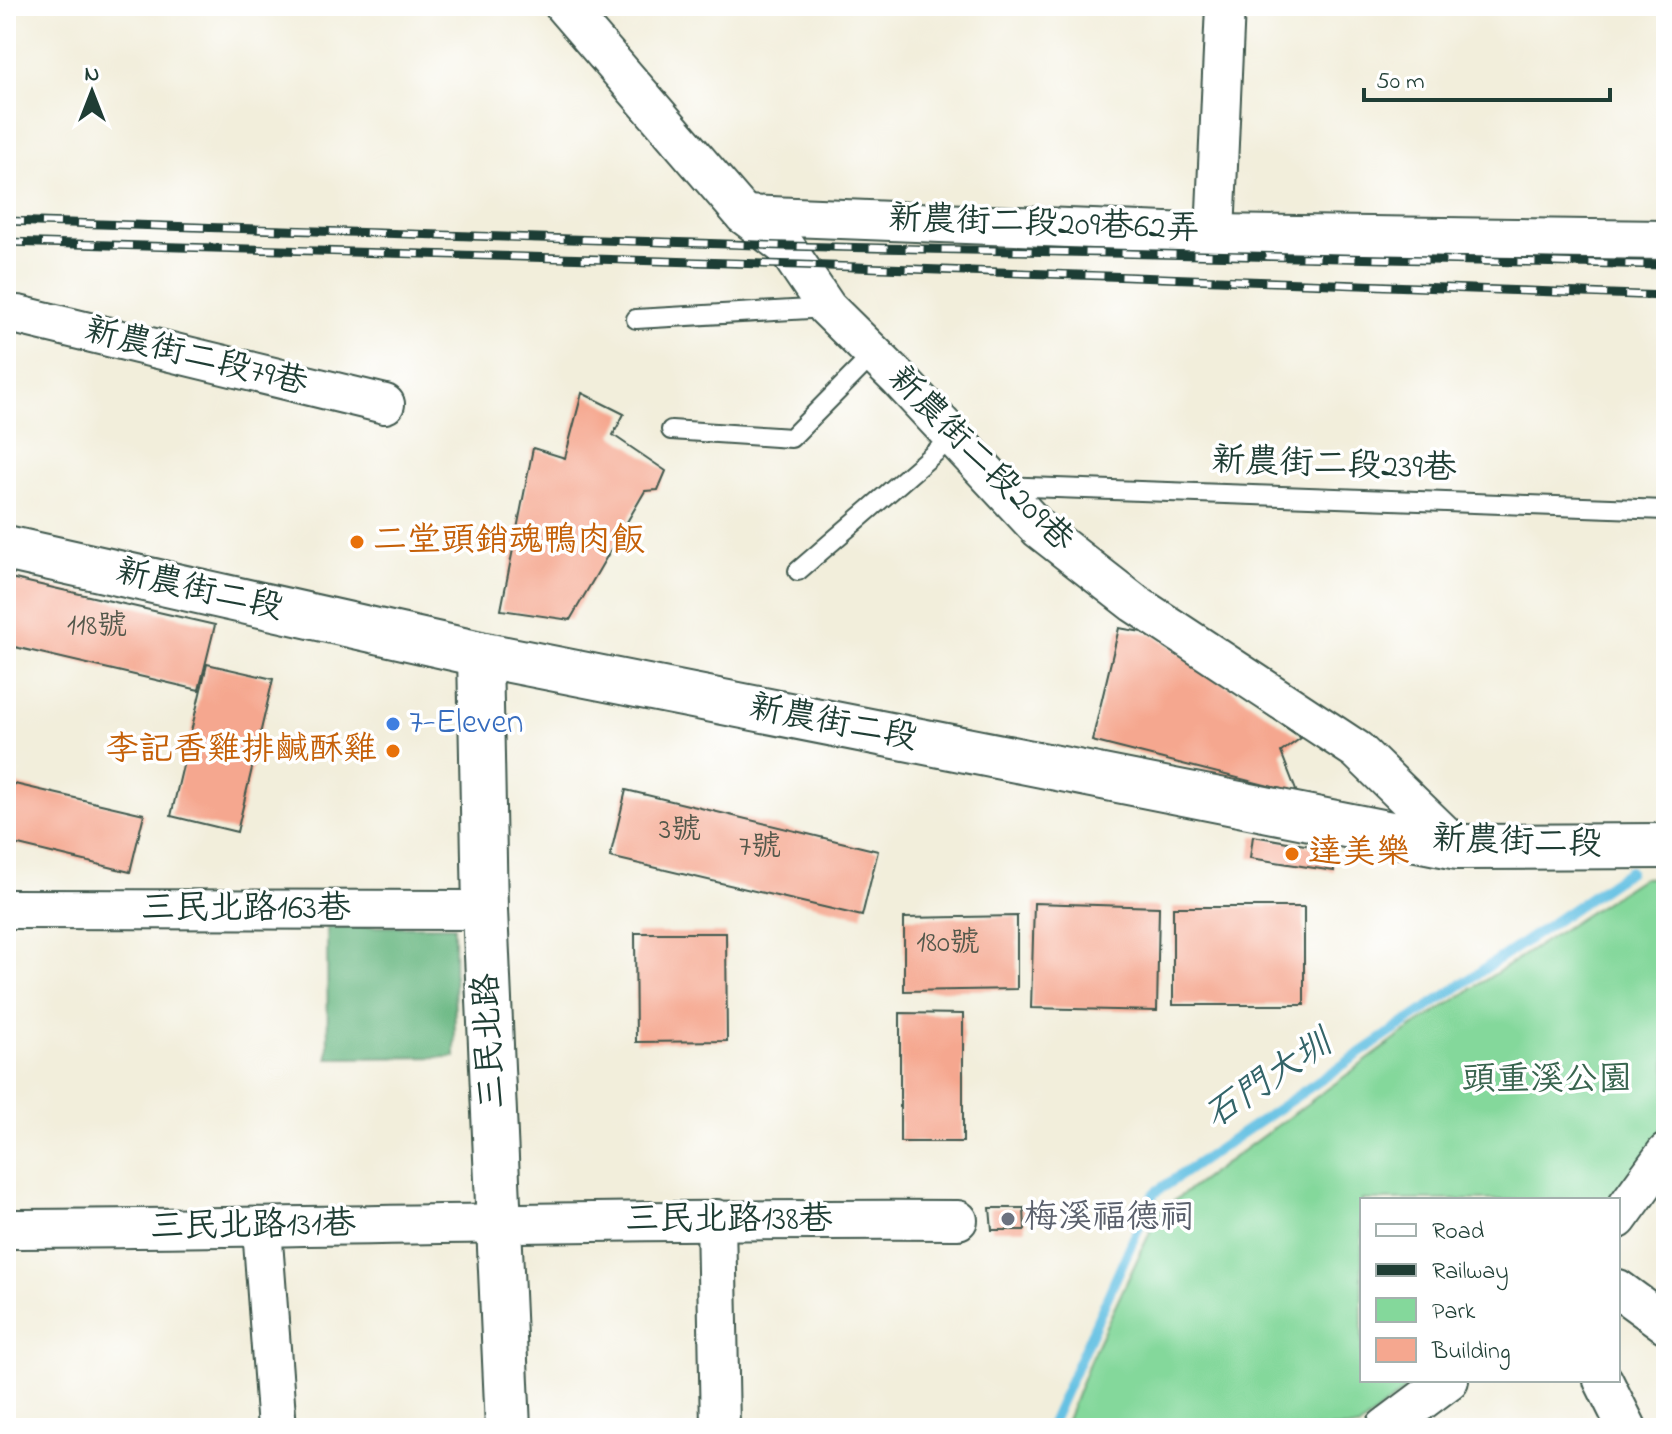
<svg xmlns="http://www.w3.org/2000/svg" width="1672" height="1434" font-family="'Indie Flower','LXGW WenKai TC',sans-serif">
<rect width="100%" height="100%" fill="#fff"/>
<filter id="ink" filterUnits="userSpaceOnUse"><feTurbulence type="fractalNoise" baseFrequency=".0125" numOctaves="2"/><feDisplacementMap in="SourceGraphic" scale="16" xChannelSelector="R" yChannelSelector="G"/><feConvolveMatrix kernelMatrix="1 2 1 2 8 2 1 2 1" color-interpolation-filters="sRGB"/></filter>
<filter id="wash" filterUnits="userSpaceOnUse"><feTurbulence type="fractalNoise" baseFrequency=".006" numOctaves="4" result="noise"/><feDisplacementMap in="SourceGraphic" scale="32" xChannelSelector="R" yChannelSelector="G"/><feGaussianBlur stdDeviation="1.8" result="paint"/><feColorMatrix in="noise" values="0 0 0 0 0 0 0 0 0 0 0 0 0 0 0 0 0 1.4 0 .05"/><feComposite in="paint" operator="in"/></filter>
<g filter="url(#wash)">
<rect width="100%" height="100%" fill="#f2eedb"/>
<polygon fill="#84d89b" stroke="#528a68" stroke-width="2" points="1666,877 1666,1128 1613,1200 1362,1200 1362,1380 1417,1380 1358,1428 1064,1428 1090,1360 1160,1211 1407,1031 1642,878"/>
<polygon fill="#6bb883" stroke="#457a5c" stroke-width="2" points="454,926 455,1057 328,1058 327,927"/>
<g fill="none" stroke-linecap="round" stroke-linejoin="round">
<polyline stroke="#65c1e3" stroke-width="10" points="1049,1428 1154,1193 1629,871"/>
</g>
<g id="blocks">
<g fill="#f5a78f">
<polygon points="582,393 624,414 613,435 666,471 658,490 645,491 570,620 501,610 533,448 565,458"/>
<polygon points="6,577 215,625 199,690 6,645"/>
<polygon points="1119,628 1153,634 1301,738 1281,752 1297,793 1092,741"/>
<polygon points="207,664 273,679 237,832 171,816"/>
<polygon points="6,782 144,814 130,872 6,842"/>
<polygon points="626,790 878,851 862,916 610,857"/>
<polygon points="1253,836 1334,850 1334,871 1250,858"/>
<polygon points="1034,903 1159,907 1157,1011 1031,1008"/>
<rect x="1173" y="907" width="131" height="98"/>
<polygon points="1017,916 1017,989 904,991 904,918"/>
<polygon points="635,933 726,933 727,1041 636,1042"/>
<polygon points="900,1013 963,1014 963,1142 900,1142"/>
<polygon points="990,1208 1024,1208 1025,1230 992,1230"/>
</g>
</g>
</g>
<g filter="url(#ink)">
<use href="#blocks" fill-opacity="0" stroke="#3f584d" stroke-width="2"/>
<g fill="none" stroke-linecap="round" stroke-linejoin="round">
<g stroke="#3f584d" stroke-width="22">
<g id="service">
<polyline points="636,319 827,308"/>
<polyline points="671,430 791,438 874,354"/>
<polyline points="1002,486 1666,510"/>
<polyline points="798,571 953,437"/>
</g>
</g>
<g stroke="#3f584d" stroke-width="42">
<g id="minor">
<polyline points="564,6 744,215 785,246 827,308 899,379 1039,529 1134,603 1357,750 1457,847"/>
<polyline points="744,215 1215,234 1225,6"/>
<polyline points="1215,234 1666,240"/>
<polyline points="6,315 18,315 385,404"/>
<polyline points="6,909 485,910"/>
<polyline points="716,1219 720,1428"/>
<polyline points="1618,1219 1666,1153"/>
<polyline points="262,1228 277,1428"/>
<path d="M6 1229C323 1228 641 1218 958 1220"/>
<polyline points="1618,1289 1666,1324"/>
<polyline points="1603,1380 1627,1428"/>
<polyline points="1385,1428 1449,1380"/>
</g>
</g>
<g stroke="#3f584d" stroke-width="48">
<g id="tertiary">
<polyline points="6,548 480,654 1457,847 1666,846"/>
<polyline points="480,654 485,910 508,1428"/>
</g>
</g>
<use href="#service" stroke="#fff" stroke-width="18"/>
<use href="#minor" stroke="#fff" stroke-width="38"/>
<use href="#tertiary" stroke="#fff" stroke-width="44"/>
<g stroke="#1f3d34" stroke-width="9">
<g id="rail">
<polyline points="6,221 785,246 1666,265"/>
<polyline points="6,242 800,265 1666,296"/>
</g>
</g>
<use href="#rail" stroke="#fff" stroke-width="6" stroke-dasharray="18" stroke-linecap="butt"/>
</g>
</g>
<g fill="#e8710a" stroke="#fff" stroke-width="3">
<circle cx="357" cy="542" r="8"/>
<circle cx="393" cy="751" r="8"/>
<circle cx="1292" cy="854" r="8"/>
</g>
<circle fill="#3f7fe0" stroke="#fff" stroke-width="3" cx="393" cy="724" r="8"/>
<circle fill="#6b7280" stroke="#fff" stroke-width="3" cx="1008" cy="1219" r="8"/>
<g text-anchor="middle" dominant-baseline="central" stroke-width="7" stroke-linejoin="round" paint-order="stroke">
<g font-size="30" fill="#54584b">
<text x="97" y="627">118號</text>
<text x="680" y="831">3號</text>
<text x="760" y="848">7號</text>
<text x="948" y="944">180號</text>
</g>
<g font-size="34" fill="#1f3d34" stroke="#fff">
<text transform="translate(1044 225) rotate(2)">新農街二段209巷62弄</text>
<text transform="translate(196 358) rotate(14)">新農街二段79巷</text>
<text transform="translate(980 460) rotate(45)">新農街二段209巷</text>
<text transform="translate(1334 466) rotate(2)">新農街二段239巷</text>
<text transform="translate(199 591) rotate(13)">新農街二段</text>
<text transform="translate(833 724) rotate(11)">新農街二段</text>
<text transform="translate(1517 843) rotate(2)">新農街二段</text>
<text x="246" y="910">三民北路163巷</text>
<text transform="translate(491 1041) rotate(-93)">三民北路</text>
<text x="729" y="1221">三民北路138巷</text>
<text transform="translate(253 1227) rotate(-1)">三民北路131巷</text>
</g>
<g font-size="34" fill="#c56008" stroke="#fff" text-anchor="start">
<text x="373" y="542">二堂頭銷魂鴨肉飯</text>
<text x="377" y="751" text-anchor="end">李記香雞排鹹酥雞</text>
<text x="1308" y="854">達美樂</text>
</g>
<g font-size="34" fill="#366cbe" stroke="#fff" text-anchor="start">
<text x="409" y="724">7-Eleven</text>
</g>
<g font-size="34" fill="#38644e" stroke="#fff">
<text x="1547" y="1081">頭重溪公園</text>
</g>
<g font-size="34" fill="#5b616d" stroke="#fff" text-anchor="start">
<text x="1024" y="1219">梅溪福德祠</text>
</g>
<g font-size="36" font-style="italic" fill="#346569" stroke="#fff">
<text transform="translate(1269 1081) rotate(-34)">石門大圳</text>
</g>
</g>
<rect width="1672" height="1434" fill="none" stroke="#fff" stroke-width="32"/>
<rect x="1360" y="1198" width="260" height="184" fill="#ffffff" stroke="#a5b1ae" stroke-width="2"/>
<rect x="1376" y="1224" width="40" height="12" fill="#ffffff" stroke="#a5b1ae" stroke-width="2"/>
<text x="1432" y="1238" font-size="24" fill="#1f3d34">Road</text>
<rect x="1376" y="1264" width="40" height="12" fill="#1f3d34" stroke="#a5b1ae" stroke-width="2"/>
<text x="1432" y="1278" font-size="24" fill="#1f3d34">Railway</text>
<rect x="1376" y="1298" width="40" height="24" fill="#84d89b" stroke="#a5b1ae" stroke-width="2"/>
<text x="1432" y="1318" font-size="24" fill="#1f3d34">Park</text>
<rect x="1376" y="1338" width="40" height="24" fill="#f5a78f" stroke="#a5b1ae" stroke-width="2"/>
<text x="1432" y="1358" font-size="24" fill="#1f3d34">Building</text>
<g transform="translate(92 92)" stroke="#ffffff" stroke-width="6" paint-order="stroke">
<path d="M0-6L14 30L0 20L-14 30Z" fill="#1f3d34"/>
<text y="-12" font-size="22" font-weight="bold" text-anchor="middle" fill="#1f3d34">N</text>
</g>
<path d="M1364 88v12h246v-12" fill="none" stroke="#1f3d34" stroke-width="4"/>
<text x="1376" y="88" font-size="24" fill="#1f3d34" stroke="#ffffff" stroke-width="6" paint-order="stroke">50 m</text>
</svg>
